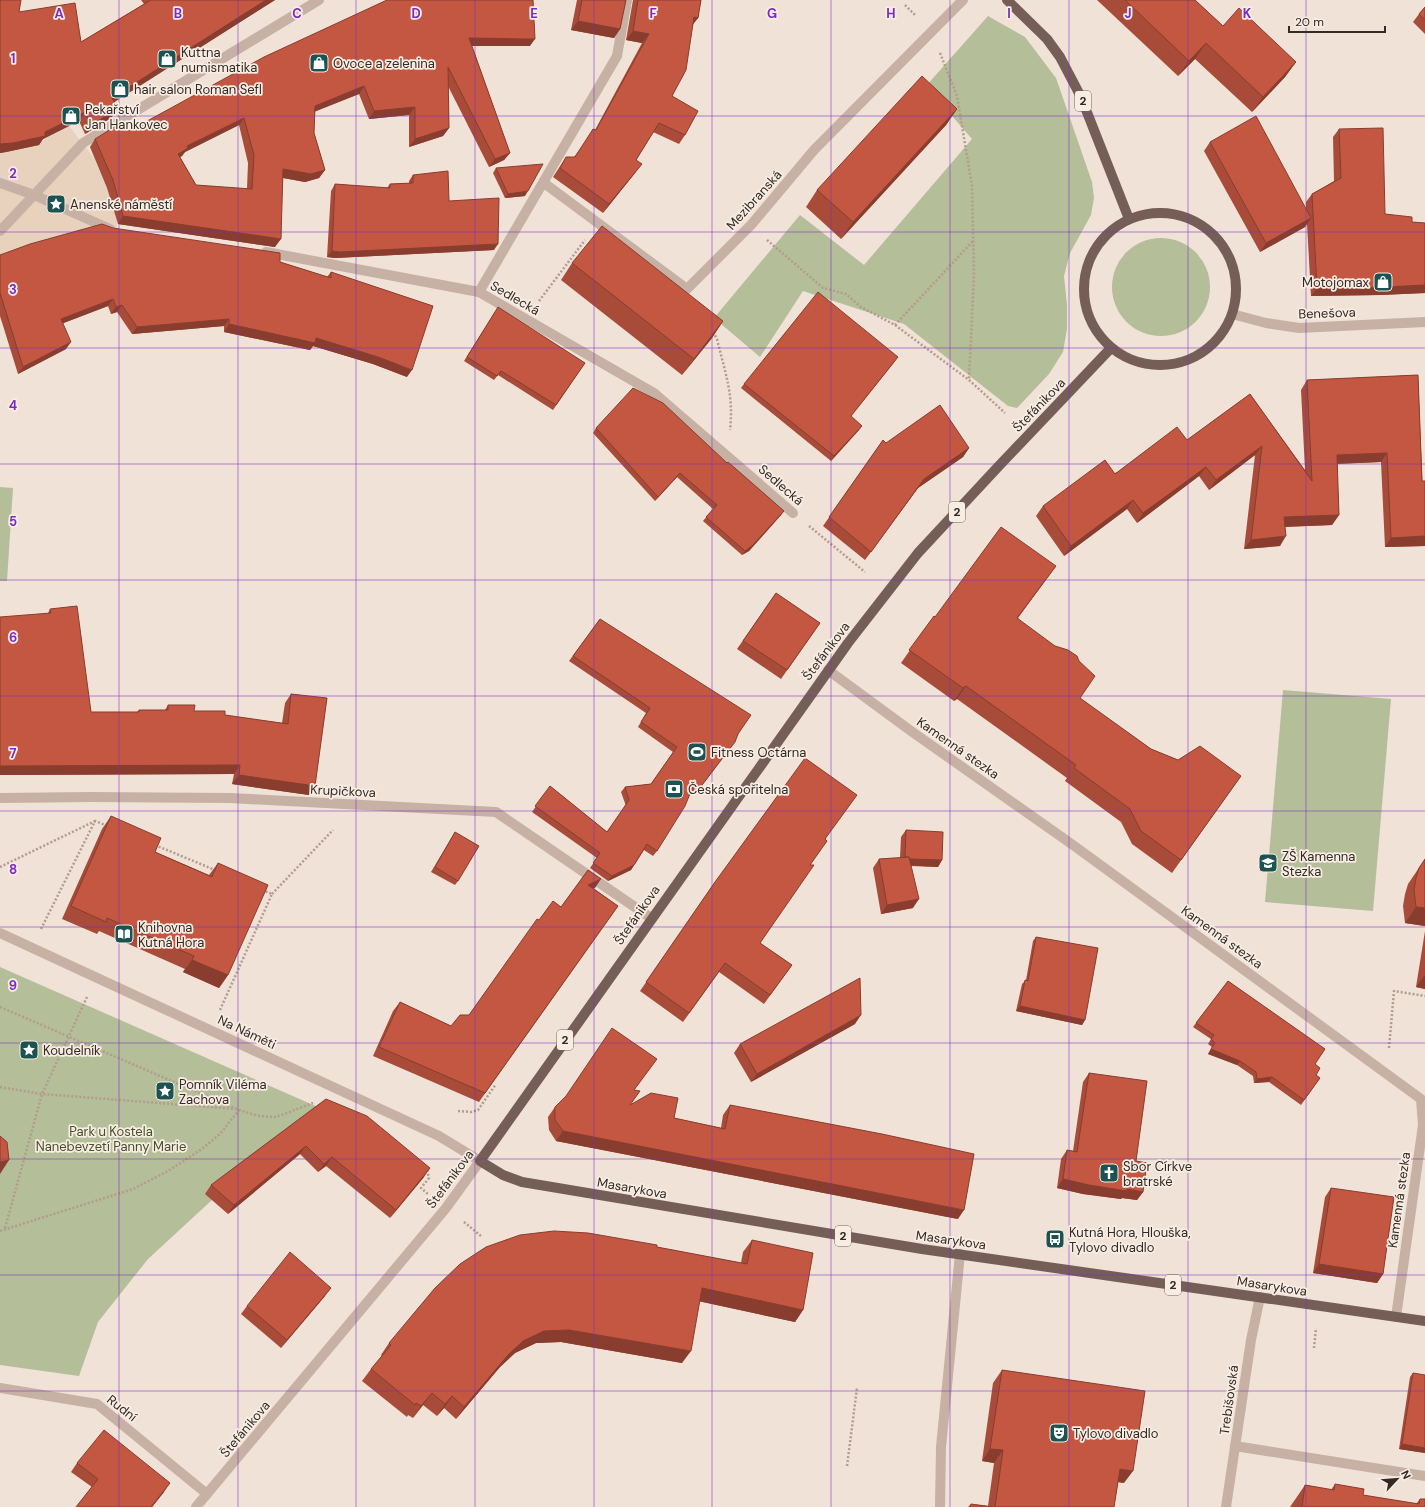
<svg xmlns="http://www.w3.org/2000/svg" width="1425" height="1507" font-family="'DM Sans',sans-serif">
<rect width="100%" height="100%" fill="#f0e2d7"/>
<g fill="#b4be98">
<polygon points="988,16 1025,37 1056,78 1092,182 1094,198 1091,215 1070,253 1064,276 1067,305 1067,329 1063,352 1049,374 1017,408 1008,406 904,324 803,291 760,357 714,318 800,215 864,265 972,139 926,86"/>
<circle cx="1161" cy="287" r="49"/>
<polygon points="0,487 13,488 7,581 0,581"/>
<polygon points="1283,690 1391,699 1373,911 1265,902"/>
<polygon points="0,967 320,1108 212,1200 148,1259 98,1322 79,1376 0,1365"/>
</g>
<polygon fill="#e8d2be" points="69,126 94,158 107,188 117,220 117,241 0,261 0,153 39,145 47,137"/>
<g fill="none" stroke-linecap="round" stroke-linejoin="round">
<g stroke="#b39b8e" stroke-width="2.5" stroke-dasharray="2 2" stroke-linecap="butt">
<polyline points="905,5 916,16"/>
<polyline points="940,53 957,96 972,186 974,275 969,380"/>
<polyline points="767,240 823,288 846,294 861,307 895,325 969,380 1005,413"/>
<polyline points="539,301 585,240"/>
<polyline points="895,325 973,241"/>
<path d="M713 332 717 339C725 373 734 394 730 430"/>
<polyline points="809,526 865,572"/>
<polyline points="155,845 215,870"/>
<polyline points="0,867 95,821"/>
<polyline points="272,894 333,830"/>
<polyline points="41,929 95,821 108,826"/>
<polyline points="0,1007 239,1110 259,1116 276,1117 313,1103"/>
<polyline points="220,1010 272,894 262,890"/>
<polyline points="1389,1048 1394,991 1425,996"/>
<polyline points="0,1087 42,1094 237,1109"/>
<polyline points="458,1111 471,1112 478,1110 496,1084"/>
<polyline points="427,1170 429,1178 421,1188 429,1195"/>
<polyline points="464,1222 481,1236"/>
<polyline points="5,1228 42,1094 87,997"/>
<polyline points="0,1231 133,1189 168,1171 202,1149 220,1134 239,1110"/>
<polyline points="1314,1348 1316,1328"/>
<polyline points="847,1466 857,1388"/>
</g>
<g stroke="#c7b1a4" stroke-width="10">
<polyline points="0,183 34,195 110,229"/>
<polyline points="544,183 687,289 751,225 814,150 963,0"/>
<polyline points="0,231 83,143 319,0"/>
<polyline points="266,252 479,292 654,393 793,513"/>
<polyline points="479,292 617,56 627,0"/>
<polyline points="1232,314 1266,323 1299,328 1425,322"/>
<polyline points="828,670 911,731 1073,845 1421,1099 1423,1125 1396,1317"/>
<polyline points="0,798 90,797 230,798 496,812 651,918"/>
<polyline points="0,933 439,1136 480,1161 446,1208 196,1507"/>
<polyline points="0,1388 97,1404 207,1494"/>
<polyline points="1235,1446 1425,1476"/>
<polyline points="940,1507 941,1447 960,1254"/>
<polyline points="1226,1507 1251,1340 1260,1297"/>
</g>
<g stroke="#755e57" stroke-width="10">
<polyline points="1007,0 1047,39 1060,57 1081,97 1129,219"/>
<circle cx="1160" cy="289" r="76"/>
<polyline points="1111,348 996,469 918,553 848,643 480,1161 503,1175 522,1182 922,1249 1425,1321"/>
</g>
</g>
<g fill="#a84b39" fill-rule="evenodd">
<polygon points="0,0 19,12 81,42 144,4 141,0 275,0 114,102 118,109 111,118 85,134 79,121 43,139 39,145 6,152 0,153"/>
<path d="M387 0 530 46H472L510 153 504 160 489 167 448 86 449 128 443 136 409 147V115L369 119 359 94 315 111 314 133 325 170 319 178 305 182 283 178 275 247 118 224 107 188 90 147 95 139 129 131ZM239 125 248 163 247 189 196 185 180 157 182 156 185 152Z"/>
<polygon points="577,0 626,0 620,29 614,38 571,30"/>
<polygon points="633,0 701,0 698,18 693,24 672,96 685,135 679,144 653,132 636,160 635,173 603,213 553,177 566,157 574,157 595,130 642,43 626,40"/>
<polygon points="1097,0 1195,0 1223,26 1296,62 1285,77 1252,112 1195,59 1178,76"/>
<polygon points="1425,7 1425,34 1413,22 1419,14"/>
<polygon points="957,109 946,125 841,239 806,207 817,190"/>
<polygon points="1339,129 1385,214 1412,222 1425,223 1425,293 1380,295 1311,296 1307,224 1305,227 1260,252 1204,151 1210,142 1306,209 1306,202 1312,194 1334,181 1333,137"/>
<polygon points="496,168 525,196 505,198 493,173"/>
<polygon points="413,175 449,201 494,250 335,258 327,257 331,191 335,184 387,188 390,184 409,183 409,181"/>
<polygon points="113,228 280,262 327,277 331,272 407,377 373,364 313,346 310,350 224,332 224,326 132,334 117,312 111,314 108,306 63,323 66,349 18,374 0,316 0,255"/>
<polygon points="572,263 723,321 712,338 682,375 561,280"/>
<polygon points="495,312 585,363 553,410 498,375 494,380 464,361"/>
<polygon points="895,361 851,416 859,430 831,461 741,388 744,384"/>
<polygon points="1418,375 1425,546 1385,547 1381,462 1337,464 1339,515 1332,525 1285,527 1280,546 1244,549 1255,455 1209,490 1199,476 1137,523 1127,509 1064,556 1036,516 1043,506 1187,440 1250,394 1305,470 1301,390 1307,380"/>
<polygon points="596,428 727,463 781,515 749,551 742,555 703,521 713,509 677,477 655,501 593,433"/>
<polygon points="883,440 886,443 969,448 963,457 918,488 865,560 823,526"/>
<polygon points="1056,566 1018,618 1080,699 1151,749 1178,760 1241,776 1172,873 1132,844 1121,822 1065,781 1067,778 957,699 954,701 901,663 934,616 935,617"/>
<polygon points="776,593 820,623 781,679 737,649"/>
<polygon points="50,609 91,712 137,712 139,710 165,710 168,705 194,711 282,723 285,703 291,694 309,795 232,784 234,774 0,775 48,613"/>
<polygon points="600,619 738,734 731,747 695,794 691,790 657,851 653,856 644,850 631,870 608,881 590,868 597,858 532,812 550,786 607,832 626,806 621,792 625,787 651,784 673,752 638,727 646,713 569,661"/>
<polygon points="111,816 155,852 209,875 218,863 228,975 219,988 183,972 185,969 99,931 97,934 62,919 102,829"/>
<polygon points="906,830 942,860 938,867 911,866 913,908 881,914 873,868 879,859 900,858 901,837"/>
<polygon points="455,832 458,881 455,885 431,872"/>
<polygon points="825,839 810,865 760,943 792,965 764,1004 719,972 683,1022 640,991 715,882"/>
<polygon points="1425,859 1425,926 1405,923 1403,906 1405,894 1408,884"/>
<polygon points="588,870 595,888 593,888 618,906 479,1102 373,1056 393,1011 400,1002 451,1026 469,1015 561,907"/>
<polygon points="1425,931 1425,989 1416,987"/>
<polygon points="1036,937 1085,1020 1082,1025 1016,1011 1022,984 1026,980 1033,941"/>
<polygon points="1228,981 1315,1064 1316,1075 1320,1078 1301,1105 1269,1082 1254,1083 1253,1076 1237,1065 1208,1054 1212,1047 1208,1044 1211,1039 1193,1027"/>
<polygon points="855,1024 751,1082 734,1053 740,1044"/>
<polygon points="1089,1073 1136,1161 1143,1192 1137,1200 1122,1198 1121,1199 1083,1194 1057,1188 1061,1159 1067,1150 1073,1151 1083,1082"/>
<polygon points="634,1090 630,1105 674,1118 721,1128 723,1115 730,1105 958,1219 556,1141 549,1130 548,1117 555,1107"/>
<polygon points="326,1099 424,1177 390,1218 326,1166 318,1172 300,1154 228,1214 205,1194 211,1185"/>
<polygon points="1331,1188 1383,1274 1377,1283 1313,1273 1325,1197"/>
<polygon points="752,1240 803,1310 795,1322 699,1301 682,1363 561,1342 536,1343 515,1353 500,1367 456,1419 444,1408 437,1416 423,1405 413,1418 408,1415 407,1417 362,1381 371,1369 382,1356 381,1355 389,1343 657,1247 741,1263 743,1252"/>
<polygon points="325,1296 281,1348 241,1314 247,1306"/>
<polygon points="1002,1370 1124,1483 1118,1482 1114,1507 968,1507 971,1504 988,1506 994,1463 982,1461 993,1383"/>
<polygon points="1413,1373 1425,1453 1399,1449 1410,1377"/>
<polygon points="77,1463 164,1492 152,1507 76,1507 92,1487 71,1472"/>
<polygon points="1335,1484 1363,1495 1416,1504 1420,1499 1425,1507 1290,1507 1305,1485 1331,1490"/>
</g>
<g fill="#883d2e">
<polygon points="266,0 275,0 105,108 112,98"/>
<polygon points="694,17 698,18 691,27"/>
<polygon points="578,21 620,29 614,38 571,30"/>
<polygon points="633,31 649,34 642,43 626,40"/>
<polygon points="469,38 535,39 530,46 464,46"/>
<polygon points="1206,43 1195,59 1178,76 1189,61"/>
<polygon points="1296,62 1285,77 1252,112 1263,97"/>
<polygon points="364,86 359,94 309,114 315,106"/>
<polygon points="415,107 409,115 369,119 374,111"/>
<polygon points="118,109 111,118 85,134 91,125"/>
<polygon points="957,109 946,125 841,239 853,222"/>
<polygon points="85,112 79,121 43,139 39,145 6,152 0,153 0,144 45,132"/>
<polygon points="244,118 239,125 185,152 182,156 173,161 178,154 187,146"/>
<polygon points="449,128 443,136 409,147 415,139"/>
<polygon points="510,153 504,160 489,167 495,159"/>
<polygon points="642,164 635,173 603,213 609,204"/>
<polygon points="283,169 325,170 319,178 305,182 278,177"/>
<polygon points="528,191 525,196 505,198 508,194"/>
<polygon points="123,216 281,239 275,247 118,224"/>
<polygon points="1311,218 1305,227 1260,252 1266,243"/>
<polygon points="498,244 494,250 335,258 327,257 332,251"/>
<polygon points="1425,285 1425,293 1380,295 1311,296 1317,288"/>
<polygon points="113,299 108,306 56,326 61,319"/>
<polygon points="122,305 117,312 111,314 116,307"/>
<polygon points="229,319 224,326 132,334 137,327"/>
<polygon points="723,321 712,338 682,375 694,359"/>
<polygon points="229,324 316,338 378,357 412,370 407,377 373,364 313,346 310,350 224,332"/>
<polygon points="71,342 66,349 18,374 23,367"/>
<polygon points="862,426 859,430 831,461 834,456"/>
<polygon points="1262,446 1255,455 1209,490 1216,480"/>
<polygon points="969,448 963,457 918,488 865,560 924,479"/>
<polygon points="1387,453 1381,462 1330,464 1337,455"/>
<polygon points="1206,467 1199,476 1137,523 1143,513"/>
<polygon points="680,473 677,477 655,501 658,497"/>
<polygon points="1133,500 1127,509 1064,556 1071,546"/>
<polygon points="784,511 781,515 749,551 742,555 745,551"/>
<polygon points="1339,515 1332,525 1278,527 1284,517"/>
<polygon points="1286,536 1280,546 1244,549 1251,540"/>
<polygon points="1425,536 1425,546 1385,547 1391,538"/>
<polygon points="966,686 957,699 954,701 963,688"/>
<polygon points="240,765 234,774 0,775 0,766"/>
<polygon points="239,775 315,786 309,795 232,784"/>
<polygon points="905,859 942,860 938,867 900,865"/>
<polygon points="634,865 631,870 608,881 612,876"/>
<polygon points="601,879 595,888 582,894 588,885"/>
<polygon points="919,899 913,908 881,914 887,905"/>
<polygon points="1416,907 1425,908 1425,926 1405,923"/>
<polygon points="192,960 228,975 219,988 183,972"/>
<polygon points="1425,975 1425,989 1416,987"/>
<polygon points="1020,1006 1085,1020 1082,1025 1016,1011"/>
<polygon points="861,1015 855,1024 751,1082 757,1074"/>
<polygon points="1211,1049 1240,1061 1237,1065 1208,1054"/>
<polygon points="1272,1077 1269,1082 1254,1083 1257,1079"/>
<polygon points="563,1131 964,1210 958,1219 556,1141"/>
<polygon points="306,1146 300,1154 228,1214 234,1205"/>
<polygon points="332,1157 326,1166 318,1172 324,1164"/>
<polygon points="9,1160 0,1174 0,1162"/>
<polygon points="430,1168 424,1177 390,1218 396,1210"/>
<polygon points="1063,1179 1143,1192 1137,1200 1122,1198 1121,1199 1083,1194 1057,1188"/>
<polygon points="1319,1264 1383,1274 1377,1283 1313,1273"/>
<polygon points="331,1288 325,1296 281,1348 287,1340"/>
<polygon points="702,1288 803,1310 795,1322 693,1300"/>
<polygon points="569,1330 691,1351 682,1363 561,1342 536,1343 515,1353 500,1367 456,1419 464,1407 508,1355 523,1341 544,1331"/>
<polygon points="432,1393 423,1405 413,1418 421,1406"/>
<polygon points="452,1396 444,1408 437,1416 445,1404"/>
<polygon points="1402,1444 1425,1448 1425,1453 1399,1449"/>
<polygon points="990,1449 1003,1450 994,1463 982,1461"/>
<polygon points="1120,1469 1133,1471 1124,1483 1111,1481"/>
<polygon points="170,1483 164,1492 152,1507 151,1507"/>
</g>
<g fill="#c35742" stroke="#883d2e" fill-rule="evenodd">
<polygon points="0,0 21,0 19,12 75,3 81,42 151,0 266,0 112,98 118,109 91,125 85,112 45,132 45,136 13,143 0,144"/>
<path d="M387 0H533L535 39 469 38 510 153 495 159 448 67 449 128 415 139V107L374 111 364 86 315 106 314 133 325 170 311 174 283 169 281 239 123 216 113 180 95 139 124 121 129 131 264 57ZM244 118 254 155 252 189 196 185 178 154 188 148 187 146Z"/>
<polygon points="582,0 626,0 620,29 578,21"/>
<polygon points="638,0 701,0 698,18 694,17 686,70 672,96 698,111 685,135 659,123 636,160 642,164 609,204 560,168 566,157 575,157 593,129 596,130 649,34 633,31"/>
<polygon points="1125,0 1195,0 1223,26 1239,8 1296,62 1263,97 1206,43 1189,61"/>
<polygon points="1425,7 1425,20 1419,14"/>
<polygon points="922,76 957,109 853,222 817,190"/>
<polygon points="1256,116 1311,218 1266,243 1210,142"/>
<polygon points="1383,128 1385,214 1412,217 1412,222 1425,223 1425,285 1386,287 1317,288 1312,194 1341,178 1339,129"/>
<polygon points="543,164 528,191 508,194 496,168"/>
<polygon points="448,171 449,201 499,198 498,244 340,252 332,251 335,184 390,188 390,184 413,183 413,175"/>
<polygon points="102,224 113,228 280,253 280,262 331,278 331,272 433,306 412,370 378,357 316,338 315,343 229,324 229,319 137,327 122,305 116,307 113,299 61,319 71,342 23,367 0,293 0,255 30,244"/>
<polygon points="602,226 723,321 694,359 572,263"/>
<polygon points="818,292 898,357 851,416 862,426 834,456 744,384"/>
<polygon points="498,307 585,363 556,405 501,371 497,376 467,357"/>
<polygon points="1418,375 1422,481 1425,481 1425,536 1391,538 1387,453 1337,455 1339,515 1284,517 1286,536 1251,540 1262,446 1216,480 1206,467 1143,513 1133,500 1071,546 1043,506 1105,460 1115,474 1177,427 1187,440 1250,394 1312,481 1307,380"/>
<polygon points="633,388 663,403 727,463 728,462 784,511 752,546 745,551 706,517 717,505 680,473 658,497 596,428"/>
<polygon points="940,405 969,448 924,479 871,552 829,517 883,440 886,443"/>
<polygon points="1001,527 1056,566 1017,618 1055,646 1068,650 1077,656 1079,661 1095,676 1080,698 1151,749 1178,760 1200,746 1241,776 1181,860 1141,831 1130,809 1074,768 1076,765 966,686 963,688 909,650 934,616 935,617"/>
<polygon points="776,593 820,623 787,670 743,641"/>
<polygon points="77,606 91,712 139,712 139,710 168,710 168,705 195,705 194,711 225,711 225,715 288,724 291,694 327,698 315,786 239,775 240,765 0,766 0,617 51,613 50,609"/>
<polygon points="600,619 751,715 738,734 735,742 699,789 694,784 685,806 657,851 647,844 634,865 612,876 593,863 600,853 535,806 550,786 607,832 629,800 625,787 651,784 677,747 641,722 650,708 573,656"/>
<polygon points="805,758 857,795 825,839 827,841 810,865 814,865 760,943 792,965 770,995 725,963 689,1013 646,982 715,882"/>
<polygon points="111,816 161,838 155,852 212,877 218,863 268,885 228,975 192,960 194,956 107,918 106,922 71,906"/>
<polygon points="906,830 943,832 942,860 910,859 909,857 905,857"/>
<polygon points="455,832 479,846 458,881 435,867"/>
<polygon points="909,857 919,899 887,905 879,859"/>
<polygon points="1425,859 1425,908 1416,907 1414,890 1416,878 1419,868"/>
<polygon points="588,870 601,879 588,885 618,906 485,1093 379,1047 400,1002 451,1026 460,1015 469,1015 537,919 539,920 553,901 561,907"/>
<polygon points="1036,937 1098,948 1085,1020 1020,1006 1025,980 1028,981"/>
<polygon points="860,978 861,1015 757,1074 740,1044"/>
<polygon points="1228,981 1325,1049 1315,1064 1320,1068 1316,1075 1320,1078 1304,1100 1272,1077 1257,1079 1256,1072 1240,1061 1211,1049 1215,1043 1211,1039 1214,1035 1196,1023"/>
<polygon points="612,1028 657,1059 634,1090 640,1091 630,1105 651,1093 678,1098 674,1118 725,1129 730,1105 882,1134 974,1154 964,1210 563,1131 555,1120 555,1107 566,1096"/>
<polygon points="1089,1073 1147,1081 1136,1161 1147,1163 1143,1192 1127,1189 1127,1191 1089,1185 1063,1179 1067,1150 1077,1152"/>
<polygon points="326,1099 367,1116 430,1168 396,1210 332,1157 324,1164 306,1146 234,1205 211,1185"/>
<polygon points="0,1136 7,1142 9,1160 0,1162"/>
<polygon points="1331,1188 1394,1197 1383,1274 1319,1264"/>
<polygon points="554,1231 588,1233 657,1245 657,1247 747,1264 752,1240 813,1253 803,1310 702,1288 691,1351 569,1330 544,1331 523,1341 508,1355 464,1407 452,1396 445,1404 432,1393 421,1406 416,1403 415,1405 371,1369 391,1345 389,1343 435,1288 460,1264 486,1247 520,1235"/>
<polygon points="290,1252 331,1288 287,1340 247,1306"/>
<polygon points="1002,1370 1145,1391 1133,1471 1120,1469 1114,1507 995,1507 1003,1450 990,1449"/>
<polygon points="1413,1373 1425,1375 1425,1448 1402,1444"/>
<polygon points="104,1430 170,1483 151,1507 76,1507 98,1479 77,1463"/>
<polygon points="1335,1484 1364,1489 1363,1495 1419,1504 1420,1499 1425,1499 1425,1507 1302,1507 1305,1485 1334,1490"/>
<polygon points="971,1504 993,1507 970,1507"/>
</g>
<path fill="none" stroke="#7b2cbf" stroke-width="1" stroke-opacity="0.55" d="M119 0V1507M238 0V1507M356 0V1507M475 0V1507M594 0V1507M712 0V1507M831 0V1507M950 0V1507M1069 0V1507M1188 0V1507M1306 0V1507M0 116H1425M0 232H1425M0 348H1425M0 464H1425M0 580H1425M0 696H1425M0 811H1425M0 927H1425M0 1043H1425M0 1159H1425M0 1275H1425M0 1391H1425"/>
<defs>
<g id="shop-square" transform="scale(1)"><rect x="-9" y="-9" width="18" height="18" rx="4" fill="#1c5352" stroke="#f8ede3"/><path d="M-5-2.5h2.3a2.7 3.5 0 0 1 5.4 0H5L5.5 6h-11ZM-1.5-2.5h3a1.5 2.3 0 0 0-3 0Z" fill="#fff"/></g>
<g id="sight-square" transform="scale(1)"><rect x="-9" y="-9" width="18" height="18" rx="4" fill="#1c5352" stroke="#f8ede3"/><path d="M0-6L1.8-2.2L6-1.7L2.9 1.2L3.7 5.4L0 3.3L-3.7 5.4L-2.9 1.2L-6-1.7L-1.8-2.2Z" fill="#fff"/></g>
<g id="stadium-square" transform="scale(1)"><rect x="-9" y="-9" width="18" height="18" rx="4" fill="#1c5352" stroke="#f8ede3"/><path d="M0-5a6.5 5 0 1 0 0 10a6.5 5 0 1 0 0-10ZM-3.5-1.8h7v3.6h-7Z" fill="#fff"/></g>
<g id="bank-square" transform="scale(1)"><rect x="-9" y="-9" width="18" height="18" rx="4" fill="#1c5352" stroke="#f8ede3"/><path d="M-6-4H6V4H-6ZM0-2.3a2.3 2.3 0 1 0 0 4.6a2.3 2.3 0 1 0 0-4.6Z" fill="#fff"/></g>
<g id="school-square" transform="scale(1)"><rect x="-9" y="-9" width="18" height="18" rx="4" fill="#1c5352" stroke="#f8ede3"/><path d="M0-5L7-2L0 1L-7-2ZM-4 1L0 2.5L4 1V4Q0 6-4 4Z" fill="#fff"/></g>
<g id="library-square" transform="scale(1)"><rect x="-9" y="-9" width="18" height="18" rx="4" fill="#1c5352" stroke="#f8ede3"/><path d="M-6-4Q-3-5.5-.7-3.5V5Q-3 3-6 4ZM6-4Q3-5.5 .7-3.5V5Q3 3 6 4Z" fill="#fff"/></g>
<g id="church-square" transform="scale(1)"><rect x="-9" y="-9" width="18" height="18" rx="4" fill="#1c5352" stroke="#f8ede3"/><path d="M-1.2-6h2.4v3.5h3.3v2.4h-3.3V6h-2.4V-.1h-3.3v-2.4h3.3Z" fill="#fff"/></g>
<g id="bus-square" transform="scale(1)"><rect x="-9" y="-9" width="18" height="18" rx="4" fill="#1c5352" stroke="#f8ede3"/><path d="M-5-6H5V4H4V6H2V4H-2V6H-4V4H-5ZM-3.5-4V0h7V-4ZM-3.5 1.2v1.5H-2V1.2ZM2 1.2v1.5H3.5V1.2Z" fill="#fff"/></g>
<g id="theatre-square" transform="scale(1)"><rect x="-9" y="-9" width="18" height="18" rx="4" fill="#1c5352" stroke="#f8ede3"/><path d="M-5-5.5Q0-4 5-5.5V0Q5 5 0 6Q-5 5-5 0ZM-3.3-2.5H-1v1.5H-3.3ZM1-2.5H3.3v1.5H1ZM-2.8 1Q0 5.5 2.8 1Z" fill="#fff"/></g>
</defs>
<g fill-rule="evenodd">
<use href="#shop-square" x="167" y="59"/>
<use href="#shop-square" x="319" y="63"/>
<use href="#shop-square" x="120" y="89"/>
<use href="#shop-square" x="71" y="116"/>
<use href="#sight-square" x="56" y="204"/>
<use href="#shop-square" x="1383" y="282"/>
<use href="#stadium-square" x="697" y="752"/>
<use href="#bank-square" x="674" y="789"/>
<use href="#school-square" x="1268" y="863"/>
<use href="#library-square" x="124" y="934"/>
<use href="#sight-square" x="29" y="1050"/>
<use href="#sight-square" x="165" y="1091"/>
<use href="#church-square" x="1109" y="1173"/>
<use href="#bus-square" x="1055" y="1239"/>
<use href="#theatre-square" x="1059" y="1433"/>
</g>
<g text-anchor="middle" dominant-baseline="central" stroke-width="3.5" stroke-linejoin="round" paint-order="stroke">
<g fill="#f8ede3" stroke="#6e645e" stroke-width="1">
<rect x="1075" y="91" width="16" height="20" rx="3"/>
<rect x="949" y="502" width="16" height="20" rx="3"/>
<rect x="557" y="1030" width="16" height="20" rx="3"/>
<rect x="835" y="1226" width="16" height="20" rx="3"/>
<rect x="1165" y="1275" width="16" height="20" rx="3"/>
</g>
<g font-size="12" font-weight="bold" fill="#332925">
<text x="1083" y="101">2</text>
<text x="957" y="512">2</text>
<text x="565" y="1040">2</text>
<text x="843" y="1236">2</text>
<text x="1173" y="1285">2</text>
</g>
<g font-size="13" fill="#332925" stroke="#f8ede3" text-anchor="start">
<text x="181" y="52">Kuttna<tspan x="181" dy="15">numismatika</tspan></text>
<text x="333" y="63">Ovoce a zelenina</text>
<text x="134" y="89">hair salon Roman Sefl</text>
<text x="85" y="109">Pekařství<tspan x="85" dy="15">Jan Hankovec</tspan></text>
<text x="70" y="204">Anenské náměstí</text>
<text x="1369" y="282" text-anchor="end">Motojomax</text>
<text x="711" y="752">Fitness Octárna</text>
<text x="688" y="789">Česká spořitelna</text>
<text x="1282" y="856">ZŠ Kamenna<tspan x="1282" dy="15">Stezka</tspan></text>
<text x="138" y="927">Knihovna<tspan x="138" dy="15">Kutná Hora</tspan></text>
<text x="43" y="1050">Koudelník</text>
<text x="179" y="1084">Pomník Viléma<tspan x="179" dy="15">Zachova</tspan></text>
<text x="1123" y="1166">Sbor Církve<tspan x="1123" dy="15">bratrské</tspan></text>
<text x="1069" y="1232">Kutná Hora, Hlouška,<tspan x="1069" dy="15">Tylovo divadlo</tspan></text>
<text x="1073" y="1433">Tylovo divadlo</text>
</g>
<g font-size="13" fill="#332925" stroke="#f8ede3">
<text transform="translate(754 200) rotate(-48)">Mezibranská</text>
<text transform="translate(515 298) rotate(30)">Sedlecká</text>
<text transform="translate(1327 313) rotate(-2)">Benešova</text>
<text transform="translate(1039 405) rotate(-46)">Štefánikova</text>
<text transform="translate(781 485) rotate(41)">Sedlecká</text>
<text transform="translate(826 651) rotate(-53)">Štefánikova</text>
<text transform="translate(958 748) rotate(35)">Kamenná stezka</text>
<text transform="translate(343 791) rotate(3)">Krupičkova</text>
<text transform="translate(637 915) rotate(-55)">Štefánikova</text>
<text transform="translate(1222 937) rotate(36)">Kamenná stezka</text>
<text transform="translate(247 1032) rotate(25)">Na Náměti</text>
<text transform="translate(450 1179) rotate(-53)">Štefánikova</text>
<text transform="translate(632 1188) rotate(10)">Masarykova</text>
<text transform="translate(1399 1200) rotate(-82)">Kamenná stezka</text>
<text transform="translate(951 1240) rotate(8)">Masarykova</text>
<text transform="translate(1272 1286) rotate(9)">Masarykova</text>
<text transform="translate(1229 1400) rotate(-82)">Trebišovská</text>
<text transform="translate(122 1408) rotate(38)">Rudní</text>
<text transform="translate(245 1429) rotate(-50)">Štefánikova</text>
</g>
<g font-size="13" fill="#45502a" stroke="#f8ede3">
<text x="111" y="1131">Park u Kostela<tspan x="111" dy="15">Nanebevzetí Panny Marie</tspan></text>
</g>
</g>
<g font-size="13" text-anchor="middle" font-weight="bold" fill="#7b2cbf" stroke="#f8ede3" stroke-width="3.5" stroke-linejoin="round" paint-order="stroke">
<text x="59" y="18">A</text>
<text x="178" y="18">B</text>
<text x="297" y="18">C</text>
<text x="416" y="18">D</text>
<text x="534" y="18">E</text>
<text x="653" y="18">F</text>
<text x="772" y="18">G</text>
<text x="891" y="18">H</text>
<text x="1009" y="18">I</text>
<text x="1128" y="18">J</text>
<text x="1247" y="18">K</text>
<text x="13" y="63">1</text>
<text x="13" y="178">2</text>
<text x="13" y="294">3</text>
<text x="13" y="410">4</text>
<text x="13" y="526">5</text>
<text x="13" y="642">6</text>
<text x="13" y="758">7</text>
<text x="13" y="874">8</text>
<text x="13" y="990">9</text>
</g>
<g transform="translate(1397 1479) rotate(64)" stroke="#f8ede3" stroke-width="3" paint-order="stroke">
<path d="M0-3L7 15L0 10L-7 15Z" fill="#332925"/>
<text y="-6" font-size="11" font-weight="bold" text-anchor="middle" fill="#332925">N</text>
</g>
<path d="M1289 26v6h96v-6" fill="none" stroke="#332925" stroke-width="2"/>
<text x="1295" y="26" font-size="12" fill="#332925" stroke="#f8ede3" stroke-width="3" paint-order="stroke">20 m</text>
</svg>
